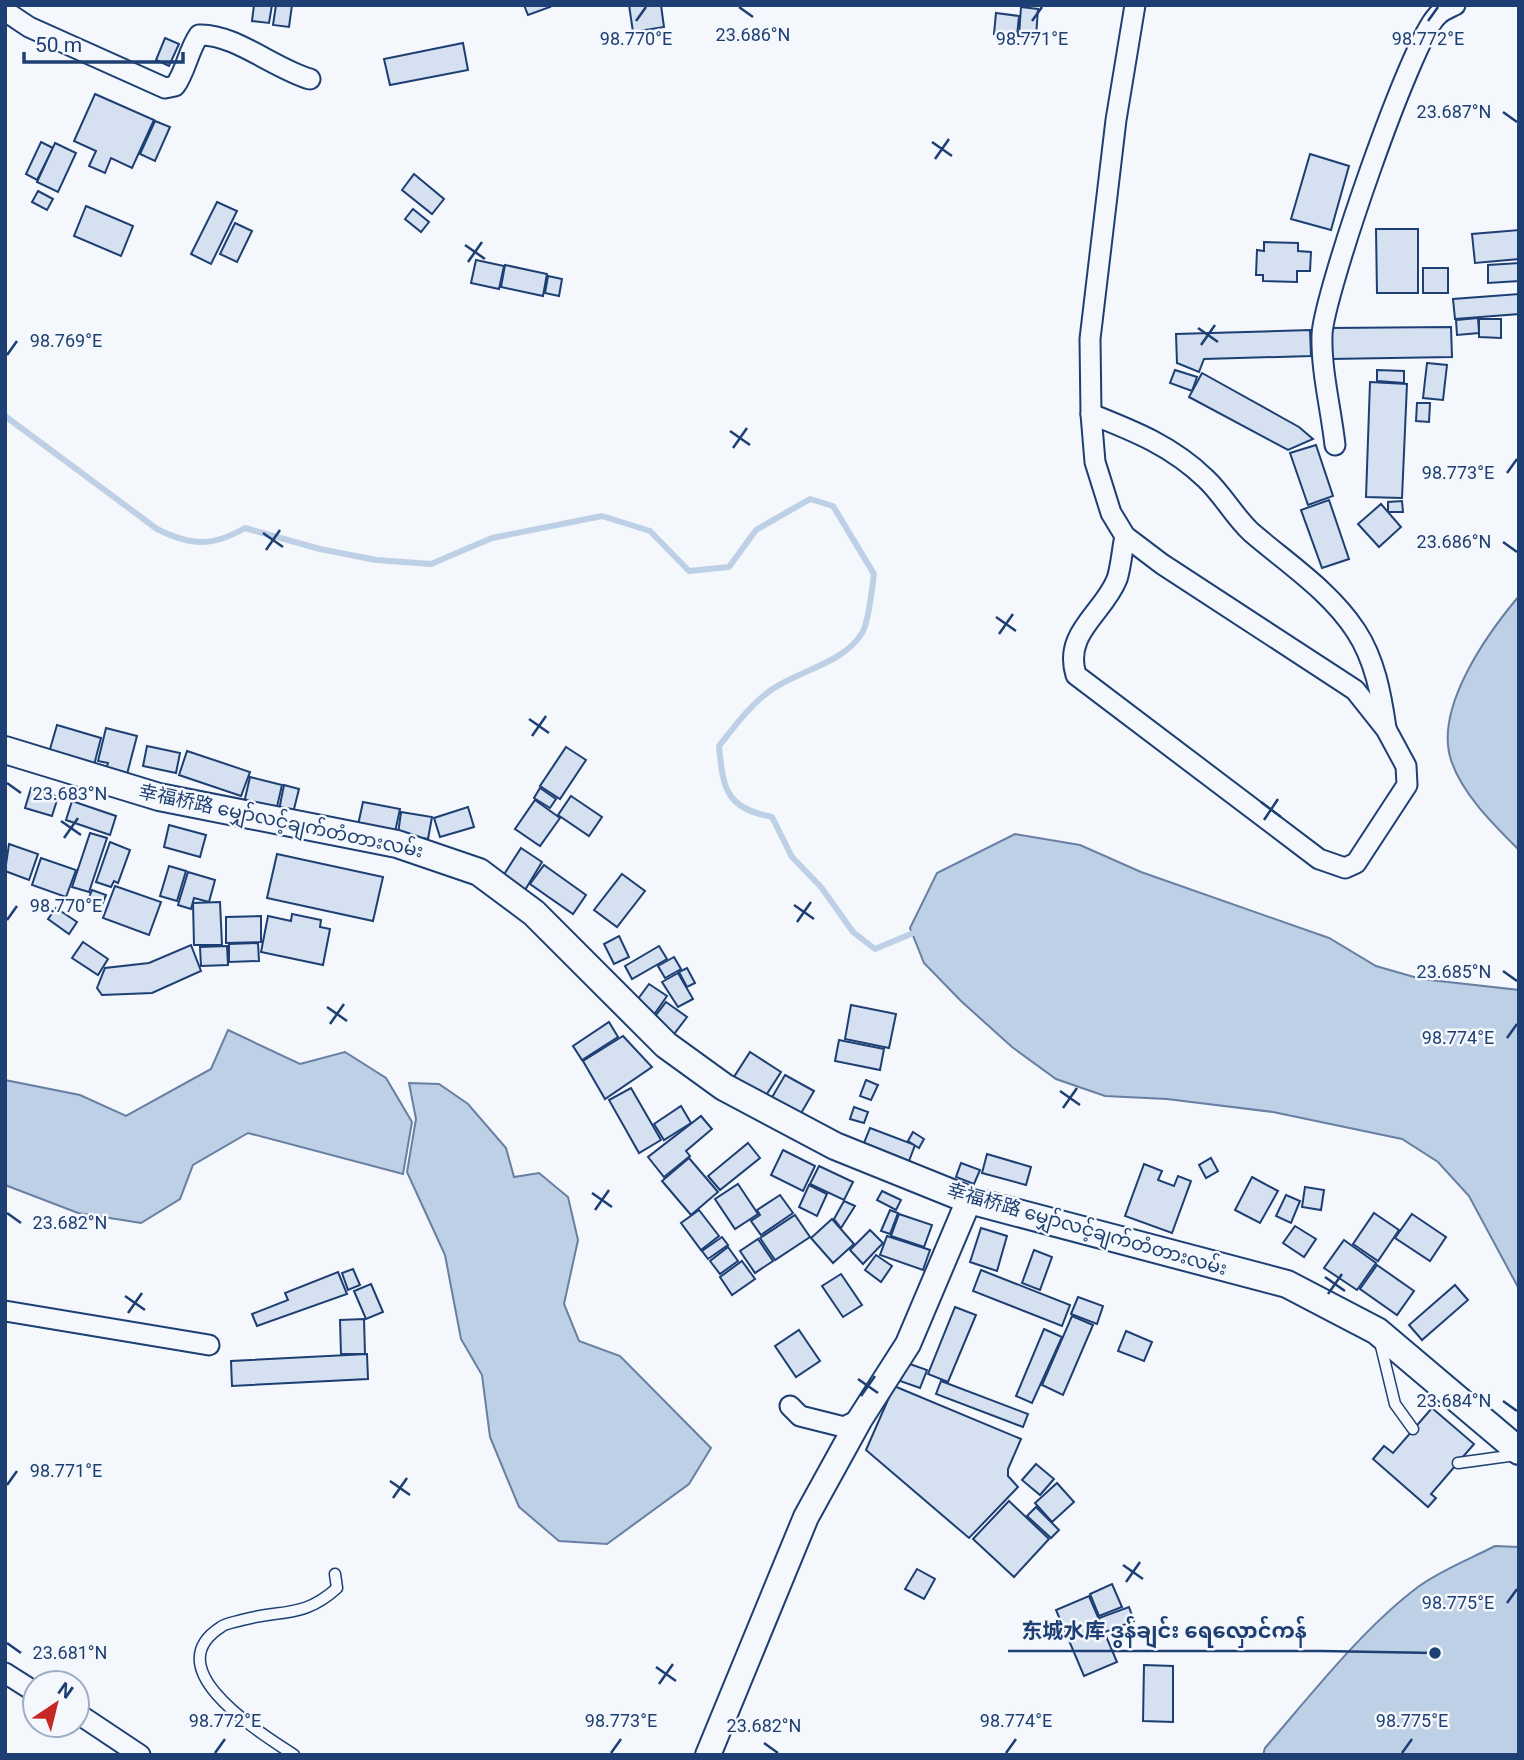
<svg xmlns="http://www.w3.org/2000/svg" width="1524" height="1760" font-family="Roboto,'Noto Sans SC','Noto Sans Myanmar',sans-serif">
<rect width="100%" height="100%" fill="#f4f7fb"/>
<g fill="#bed0e5" stroke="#687fa3" stroke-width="2">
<path d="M1519 596V850C1494 825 1462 794 1451 760 1434 708 1487 634 1519 596Z"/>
<polygon points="1015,834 1080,845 1141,872 1329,938 1376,966 1421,979 1519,990 1519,1289 1469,1196 1438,1162 1402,1139 1273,1112 1167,1099 1105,1096 1056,1079 1012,1047 961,1001 924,963 910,928 937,873"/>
<polygon points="228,1030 300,1064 345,1052 386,1078 412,1122 403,1174 248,1133 193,1165 180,1199 141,1223 78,1213 5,1185 5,1080 80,1095 126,1116 211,1069"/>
<polygon points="409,1083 439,1084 468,1104 506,1148 514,1177 539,1173 568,1197 578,1240 564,1304 579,1341 620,1356 711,1448 689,1484 607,1544 559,1541 519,1507 490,1437 482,1375 461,1339 445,1255 407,1172 416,1119"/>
<path d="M1495 1546 1519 1547V1755H1263L1265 1748C1310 1696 1363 1628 1418 1587 1441 1570 1470 1559 1495 1546Z"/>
</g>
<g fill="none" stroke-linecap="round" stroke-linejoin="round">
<path stroke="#bed0e5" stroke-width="6" d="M5 416 157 529C191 546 212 547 245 528L320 549 376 560 431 564 492 538 602 516 650 531 689 571 729 567 756 530 810 499 833 506 874 574C872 588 869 622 862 633 843 664 799 670 771 690 750 705 735 726 719 746 723 788 725 808 772 817L792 857 821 887 853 932 875 949 918 931"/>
</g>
<g fill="#d5e0f0" stroke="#1d3f73" stroke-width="2">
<polygon points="254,5 272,5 269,23 252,21"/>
<polygon points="276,5 292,5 289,27 273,25"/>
<polygon points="524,5 549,5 550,7 528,15"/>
<polygon points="629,5 661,5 664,27 633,32"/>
<polygon points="1021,7 1038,9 1036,37 1019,36"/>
<polygon points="996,13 1019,16 1017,36 994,34"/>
<polygon points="165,38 179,44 169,66 156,60"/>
<polygon points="463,43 468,70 390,85 384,59"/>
<polygon points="95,94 154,120 132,168 111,158 105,173 89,166 96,151 74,141"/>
<polygon points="155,121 170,127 155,161 140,154"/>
<polygon points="41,142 53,148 37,180 26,174"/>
<polygon points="55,143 76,153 58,192 37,182"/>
<polygon points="1310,154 1349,166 1331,230 1291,219"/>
<polygon points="414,174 444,199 432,214 402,190"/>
<polygon points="38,191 53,199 47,210 32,202"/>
<polygon points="217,202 237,211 211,264 191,254"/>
<polygon points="86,206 133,226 121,256 74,236"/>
<polygon points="413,209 429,222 421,232 405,219"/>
<polygon points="235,223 252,231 237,262 220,254"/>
<polygon points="1376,229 1418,229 1418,293 1377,293"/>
<polygon points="1519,230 1519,259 1475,263 1472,234"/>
<polygon points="1264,242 1298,243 1298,251 1311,252 1310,271 1297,271 1297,282 1263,281 1263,275 1256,275 1257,250 1264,251"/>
<polygon points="476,260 504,266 499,289 471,283"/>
<polygon points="1519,263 1519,281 1488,283 1488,265"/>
<polygon points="505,265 547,274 543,296 501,287"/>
<rect x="1423" y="268" width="25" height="25"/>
<polygon points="548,276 562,279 559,296 545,293"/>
<polygon points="1519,294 1519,314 1455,319 1453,299"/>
<polygon points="1478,318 1479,333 1457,335 1456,320"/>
<polygon points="1479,319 1501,319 1501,338 1479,337"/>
<polygon points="1451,327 1452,357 1330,359 1329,328"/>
<polygon points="1310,330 1311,356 1204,359 1199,372 1177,363 1176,334"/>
<polygon points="1427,363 1447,365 1443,400 1423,398"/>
<polygon points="1175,370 1197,377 1192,391 1170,383"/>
<polygon points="1377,370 1404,371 1404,383 1377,381"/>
<polygon points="1202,373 1299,427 1313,439 1288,450 1189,397"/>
<polygon points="1370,382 1407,384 1402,498 1366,497"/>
<polygon points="1417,403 1430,403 1429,422 1416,421"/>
<polygon points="1316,445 1333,496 1308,505 1290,453"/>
<polygon points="1329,500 1349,559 1322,568 1301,510"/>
<polygon points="1402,501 1403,512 1388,512 1388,502"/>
<polygon points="1381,504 1401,527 1379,547 1358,524"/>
<polygon points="57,725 101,738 93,769 48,756"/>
<polygon points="106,728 137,736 126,778 105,772 108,763 98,761"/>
<polygon points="147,746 180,753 176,773 143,766"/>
<polygon points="566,747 586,760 560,799 540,786"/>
<polygon points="187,751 250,772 241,796 179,775"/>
<polygon points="250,777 282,785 276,811 244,803"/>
<polygon points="284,785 299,789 293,813 279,810"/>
<polygon points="31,788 58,797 52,816 25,808"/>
<polygon points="540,788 556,799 550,808 534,798"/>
<polygon points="571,796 602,817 589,836 558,815"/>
<polygon points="535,800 560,818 540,846 515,829"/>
<polygon points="72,801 116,816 110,835 66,820"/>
<polygon points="363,802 400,809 395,832 358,825"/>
<polygon points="468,807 474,827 440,837 434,818"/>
<polygon points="401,812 432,817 428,839 398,834"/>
<polygon points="169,825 206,835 200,857 164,847"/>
<polygon points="90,833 107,838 89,892 72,887"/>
<polygon points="110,842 130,850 118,883 114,881 111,887 96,882"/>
<polygon points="9,844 38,854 29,880 5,871"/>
<polygon points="521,848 542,862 525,890 503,876"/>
<polygon points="277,854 383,877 373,921 267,898"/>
<polygon points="41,858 76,870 66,897 32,885"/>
<polygon points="544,865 586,895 573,914 530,884"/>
<polygon points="169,866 186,871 177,901 160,896"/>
<polygon points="188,872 215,880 209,902 194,898 191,909 178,905"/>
<polygon points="622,874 645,891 617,927 594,910"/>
<polygon points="115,886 161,902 149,935 103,918"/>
<polygon points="92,890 106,895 101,907 87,902"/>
<polygon points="220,902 222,945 194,945 193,903"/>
<polygon points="56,908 77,922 69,934 48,919"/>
<polygon points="292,914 321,920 320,927 330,929 323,965 261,952 268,916 291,921"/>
<polygon points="261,916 261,942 226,943 226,917"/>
<polygon points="619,936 629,957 614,964 604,944"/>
<polygon points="83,942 108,959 98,975 72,958"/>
<polygon points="258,943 259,961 229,962 229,944"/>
<polygon points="191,945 201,971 152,993 102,995 97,988 105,968 149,963"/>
<polygon points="227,946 228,965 201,966 200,947"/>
<polygon points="659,946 667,959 632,979 625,966"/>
<polygon points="674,957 681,969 665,978 658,966"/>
<polygon points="687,968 695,983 687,987 679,972"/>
<polygon points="678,973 693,999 678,1007 662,982"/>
<polygon points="649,984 667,996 653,1016 635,1003"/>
<polygon points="666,1002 687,1017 674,1034 653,1019"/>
<polygon points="851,1005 896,1014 889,1048 845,1039"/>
<polygon points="609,1022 618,1037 582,1060 573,1046"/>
<polygon points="623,1036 652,1067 605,1099 583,1061"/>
<polygon points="839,1040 884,1049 880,1070 835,1061"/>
<polygon points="750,1052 781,1072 763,1100 732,1080"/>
<polygon points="785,1075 814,1091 800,1115 771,1099"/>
<polygon points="866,1080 878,1085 871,1100 860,1096"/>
<polygon points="631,1088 661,1140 639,1153 609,1100"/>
<polygon points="681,1106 691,1123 664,1140 654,1124"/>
<polygon points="854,1107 868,1112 864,1123 850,1119"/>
<polygon points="701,1116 712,1129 686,1151 690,1156 664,1177 648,1157"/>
<polygon points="870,1128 915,1145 909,1161 864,1143"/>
<polygon points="913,1132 924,1139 919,1148 908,1141"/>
<polygon points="748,1143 760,1158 720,1190 708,1176"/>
<polygon points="783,1150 815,1166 803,1191 771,1175"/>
<polygon points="987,1154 1031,1167 1026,1185 982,1173"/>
<polygon points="689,1158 718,1192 691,1215 662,1181"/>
<polygon points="1211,1158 1218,1171 1206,1178 1199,1165"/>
<polygon points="961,1163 980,1170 974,1184 956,1177"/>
<polygon points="1144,1164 1162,1171 1158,1180 1174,1186 1178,1176 1191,1181 1172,1233 1125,1216"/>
<polygon points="819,1166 853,1182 844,1200 810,1184"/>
<polygon points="1252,1177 1278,1191 1260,1223 1235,1210"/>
<polygon points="738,1184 758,1214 735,1229 715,1199"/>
<polygon points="809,1185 827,1194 817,1216 799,1207"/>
<polygon points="1305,1187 1324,1190 1321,1210 1302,1207"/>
<polygon points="882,1191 901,1200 896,1210 877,1200"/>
<polygon points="780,1195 793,1213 761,1235 751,1221 760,1215 757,1210"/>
<polygon points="1286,1195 1300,1201 1291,1223 1276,1216"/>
<polygon points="844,1201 855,1206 841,1228 834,1219"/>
<polygon points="699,1210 719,1236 701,1250 681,1223"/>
<polygon points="890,1210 898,1213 890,1234 881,1231"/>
<polygon points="1374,1213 1399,1230 1378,1261 1353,1244"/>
<polygon points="899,1214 932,1225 924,1247 891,1236"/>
<polygon points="1412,1214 1446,1237 1430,1261 1395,1238"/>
<polygon points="795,1215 810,1237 775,1260 760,1238"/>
<polygon points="832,1219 854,1244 833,1263 811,1238"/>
<polygon points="1295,1226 1316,1239 1304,1257 1283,1243"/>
<polygon points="981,1228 1007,1236 997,1271 970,1262"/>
<polygon points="870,1230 883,1243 863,1264 850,1250"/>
<polygon points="887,1236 930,1250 923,1270 880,1255"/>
<polygon points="722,1237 728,1245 708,1259 702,1251"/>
<polygon points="758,1239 773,1261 755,1273 740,1251"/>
<polygon points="1344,1240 1376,1263 1357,1290 1324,1268"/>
<polygon points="728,1247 738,1261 720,1274 710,1261"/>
<polygon points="1034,1250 1052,1257 1040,1290 1022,1283"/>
<polygon points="876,1255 892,1266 881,1282 865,1270"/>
<polygon points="742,1261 755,1279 732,1295 720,1277"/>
<polygon points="1377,1265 1414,1291 1397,1315 1360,1289"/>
<polygon points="353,1269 360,1285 348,1290 342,1273"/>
<polygon points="981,1270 1070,1305 1062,1326 973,1291"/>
<polygon points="338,1272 347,1294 257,1326 252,1314 288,1300 285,1293"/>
<polygon points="841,1274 862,1305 843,1317 822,1286"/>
<polygon points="371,1284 383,1312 366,1319 354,1291"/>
<polygon points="1455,1285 1468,1300 1422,1340 1409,1325"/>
<polygon points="1078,1297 1103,1306 1097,1324 1071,1314"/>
<polygon points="955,1307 976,1315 948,1382 928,1374"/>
<polygon points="1072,1316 1093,1325 1063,1395 1042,1385"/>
<polygon points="364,1319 365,1354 341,1354 340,1320"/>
<polygon points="1044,1329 1062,1337 1032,1403 1016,1396"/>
<polygon points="799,1330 820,1361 796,1377 775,1346"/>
<polygon points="1126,1331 1152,1342 1144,1361 1118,1351"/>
<polygon points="367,1354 368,1379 232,1386 231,1361"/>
<polygon points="907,1363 927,1370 920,1388 900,1381"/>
<polygon points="941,1381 1028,1414 1023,1427 936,1394"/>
<polygon points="894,1386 1021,1439 1008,1469 1008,1476 1018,1487 969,1538 866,1450"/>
<polygon points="1432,1408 1474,1444 1431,1494 1436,1498 1428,1507 1373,1459 1384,1446 1393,1453"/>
<polygon points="1036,1464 1054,1479 1040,1495 1022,1480"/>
<polygon points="1057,1483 1074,1502 1052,1522 1035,1503"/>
<polygon points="1009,1501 1049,1539 1014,1577 973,1539"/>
<polygon points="1036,1507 1059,1530 1051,1538 1027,1516"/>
<polygon points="917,1569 935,1579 924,1599 905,1589"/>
<polygon points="1112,1584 1122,1607 1099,1616 1090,1594"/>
<polygon points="1089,1596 1117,1662 1084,1676 1056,1610"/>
<polygon points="1129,1607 1134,1621 1105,1632 1099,1618"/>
<polygon points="1144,1665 1173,1666 1173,1722 1143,1721"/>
</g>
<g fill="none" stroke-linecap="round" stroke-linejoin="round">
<g stroke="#1d3f73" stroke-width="13">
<g id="service">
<polyline points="1380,1342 1395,1404 1413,1429"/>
<polyline points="1458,1463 1516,1455"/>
<path d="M294 1755C261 1733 155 1669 221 1627 226 1623 236 1622 242 1620 281 1609 303 1619 337 1588L335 1574"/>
</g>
</g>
<g stroke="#1d3f73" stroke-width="23">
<g id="minor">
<path d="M5 11 29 27 165 88 175 86C186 71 188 51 199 35 233 33 275 69 310 79"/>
<path d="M1091 414C1134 431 1172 446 1206 479 1223 495 1234 516 1251 532 1287 563 1330 591 1356 631 1375 660 1381 694 1386 728"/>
<path d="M1335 445C1331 409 1321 371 1322 335 1323 296 1411 41 1437 16 1441 11 1449 8 1455 5"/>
<path d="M1125 536C1122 550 1121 567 1117 579 1103 614 1063 633 1076 675L1319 859 1345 868 1356 863 1407 785 1406 766 1386 729 1355 690 1162 564 1125 536 1111 513 1095 462 1091 414 1090 339 1116 120 1135 5"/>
<polyline points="5,1311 209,1345"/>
<polyline points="790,1406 800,1416 844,1427 860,1419"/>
<polyline points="5,1673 35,1692"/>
<polyline points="77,1713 140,1755"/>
</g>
</g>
<g stroke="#1d3f73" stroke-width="28">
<polyline id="tertiary" points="708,1755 806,1517 860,1419 908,1344 969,1200"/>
</g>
<g stroke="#1d3f73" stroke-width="30">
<polyline id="secondary" points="5,750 159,797 397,844 479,872 534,913 666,1045 724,1087 835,1146 969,1200 1287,1284 1377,1331 1519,1451"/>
</g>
<use href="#service" stroke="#f4f7fb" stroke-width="10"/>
<use href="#minor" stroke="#f4f7fb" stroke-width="19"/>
<use href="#tertiary" stroke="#f4f7fb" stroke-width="24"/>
<use href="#secondary" stroke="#f4f7fb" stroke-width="26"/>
</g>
<path fill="none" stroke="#1d3f73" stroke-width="2.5" d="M739 7 753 17M636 21 646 7M1032 21 1042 7M1428 21 1438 7M1503 112 1517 122M932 142 952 156M935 159 949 139M465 245 485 259M468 262 482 242M1198 328 1218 342M1201 345 1215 325M7 355 17 341M730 431 750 445M733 448 747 428M1507 473 1517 459M263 533 283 547M1503 542 1517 552M266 550 280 530M996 617 1016 631M999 634 1013 614M529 719 549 733M532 736 546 716M7 783 21 793M1261 802 1281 817M1264 820 1278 799M61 821 81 835M64 838 78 818M794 905 814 919M7 920 17 906M797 922 811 902M1503 971 1517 981M327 1007 347 1021M330 1024 344 1004M1507 1038 1517 1024M1060 1091 1080 1105M1063 1108 1077 1088M592 1193 612 1207M595 1210 609 1190M7 1213 21 1223M1325 1277 1345 1291M1328 1294 1342 1274M125 1296 145 1310M128 1313 142 1293M858 1379 878 1393M861 1396 875 1376M1503 1401 1517 1411M390 1481 410 1495M7 1485 17 1471M393 1498 407 1478M1123 1565 1143 1579M1126 1582 1140 1562M1507 1603 1517 1589M7 1643 21 1653M656 1667 676 1681M659 1684 673 1664M764 1743 778 1753M215 1753 225 1739M611 1753 621 1739M1006 1753 1016 1739M1402 1753 1412 1739"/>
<g text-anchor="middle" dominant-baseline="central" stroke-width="5" stroke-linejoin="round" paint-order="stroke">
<g font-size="19" fill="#1d3f73" stroke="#f4f7fb">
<text transform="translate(281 821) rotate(12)">幸福桥路 မျှော်လင့်ချက်တံတားလမ်း</text>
<text transform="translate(1087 1229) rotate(16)">幸福桥路 မျှော်လင့်ချက်တံတားလမ်း</text>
</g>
</g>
<g font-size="18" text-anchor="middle" fill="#1d3f73" stroke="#f4f7fb" stroke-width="5" stroke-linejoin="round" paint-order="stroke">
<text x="753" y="41">23.686°N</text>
<text x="636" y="45">98.770°E</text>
<text x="1032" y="45">98.771°E</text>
<text x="1428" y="45">98.772°E</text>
<text x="1454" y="118">23.687°N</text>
<text x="66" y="347">98.769°E</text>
<text x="1458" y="479">98.773°E</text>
<text x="1454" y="548">23.686°N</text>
<text x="70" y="800">23.683°N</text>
<text x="66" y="912">98.770°E</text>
<text x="1454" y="978">23.685°N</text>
<text x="1458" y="1044">98.774°E</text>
<text x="70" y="1229">23.682°N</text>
<text x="1454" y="1407">23.684°N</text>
<text x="66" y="1477">98.771°E</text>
<text x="1458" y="1609">98.775°E</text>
<text x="70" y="1659">23.681°N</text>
<text x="225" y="1727">98.772°E</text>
<text x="621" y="1727">98.773°E</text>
<text x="1016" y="1727">98.774°E</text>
<text x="1412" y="1727">98.775°E</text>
<text x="764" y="1732">23.682°N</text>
</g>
<path fill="none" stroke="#1d3f73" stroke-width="2.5" d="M1435 1653L1321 1651H1008"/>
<circle fill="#1d3f73" stroke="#f4f7fb" stroke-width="2.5" cx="1435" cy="1653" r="7"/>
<g font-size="21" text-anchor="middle" font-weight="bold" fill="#1d3f73" stroke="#f4f7fb" stroke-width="5" stroke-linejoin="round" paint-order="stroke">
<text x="1164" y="1638">东城水库 ဒွန်ချင်း ရေလှောင်ကန်</text>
</g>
<rect width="1524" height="1760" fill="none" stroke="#1d3f73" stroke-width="14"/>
<g transform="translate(56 1704) rotate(35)"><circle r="33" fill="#f4f7fb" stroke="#9eadc5" stroke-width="2"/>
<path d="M0-5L12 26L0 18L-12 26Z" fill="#c62828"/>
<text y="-10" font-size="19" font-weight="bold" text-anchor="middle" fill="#1d3f73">N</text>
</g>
<path d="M24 52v10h159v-10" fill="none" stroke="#1d3f73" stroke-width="3.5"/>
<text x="35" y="52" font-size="21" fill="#1d3f73" stroke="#f4f7fb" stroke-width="5" paint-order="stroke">50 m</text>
</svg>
